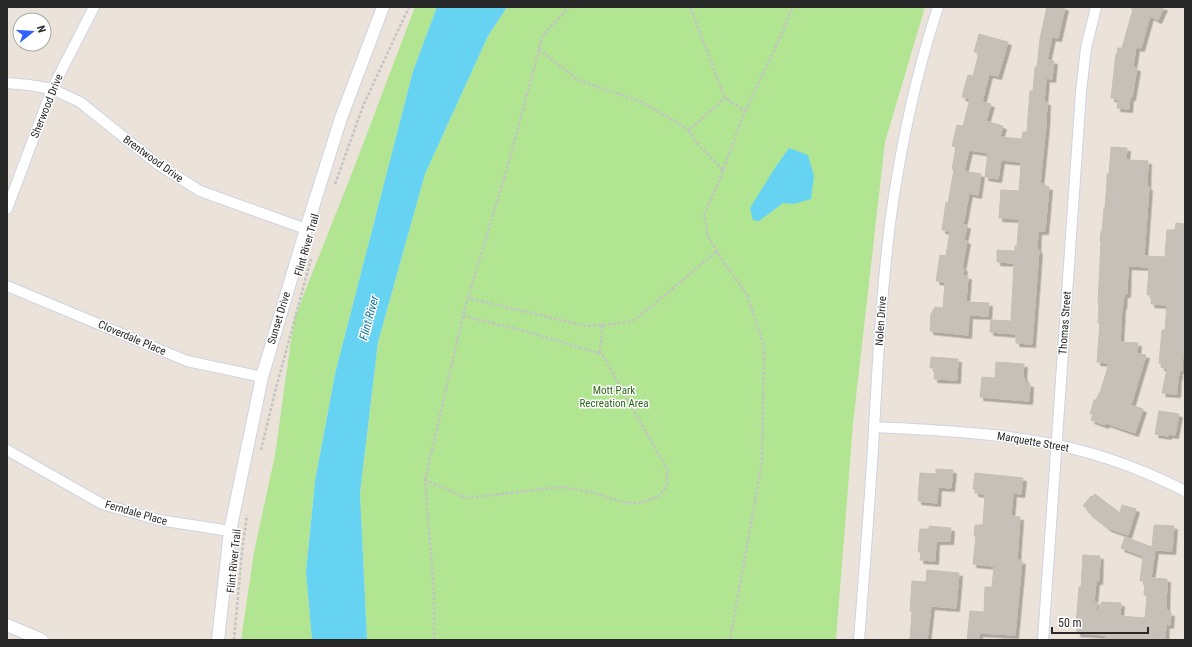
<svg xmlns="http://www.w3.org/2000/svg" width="1192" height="647" font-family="'Roboto Condensed',sans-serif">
<defs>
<filter id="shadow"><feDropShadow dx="3.5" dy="3.5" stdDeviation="0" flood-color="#0004"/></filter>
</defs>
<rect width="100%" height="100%" fill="#ebe3d9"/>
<g fill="#b1e592">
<polygon points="415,7 437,7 413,71 335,374 315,481 306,572 312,640 241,640 254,552 275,455 294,319 352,173"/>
<polygon points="507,7 925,7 885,142 853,424 836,640 367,640 360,493 378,342 425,174 488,36"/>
</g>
<g fill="#66d3f3">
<polygon points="437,7 507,7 488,36 425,174 378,342 360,493 367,640 312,640 306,572 315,481 335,374 413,71"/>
<polygon points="789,148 808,155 814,176 811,199 794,204 783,203 759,221 753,220 750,208 775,168"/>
</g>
<g fill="#c6c0b9" stroke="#c6bfb3" filter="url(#shadow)">
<polygon points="1047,7 1065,7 1058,38 1052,37 1047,60 1054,61 1052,79 1046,78 1044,102 1047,102 1046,125 1040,184 1045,184 1045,186 1049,187 1045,231 1038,231 1037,250 1039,250 1032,344 1016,343 1016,334 990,332 991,320 1011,321 1014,263 997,262 997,250 1015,251 1015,246 1017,246 1019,219 999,218 1001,190 1019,191 1021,162 1001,160 998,179 985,177 988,153 969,150 964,171 981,174 978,195 969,193 963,225 967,225 964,240 967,241 962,268 964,268 963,276 968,276 966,302 989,303 988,316 969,315 968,335 930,331 931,313 933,313 933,309 935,309 935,307 943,308 945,282 936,281 940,255 946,256 950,231 942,230 946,202 948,203 954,170 952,169 956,147 952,146 957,125 963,126 970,99 962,97 968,75 973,76 979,53 974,52 979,34 1008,42 998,76 989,74 982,102 991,104 986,121 1003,126 1000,137 1022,139 1023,132 1027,132 1030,91 1033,91 1035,67 1037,67 1040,39"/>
<polygon points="1129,7 1164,7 1158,20 1150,16 1141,48 1136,47 1133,67 1137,68 1132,97 1130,97 1129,109 1117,108 1118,99 1111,98 1116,54 1117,54 1118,48 1122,48 1133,9"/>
<polygon points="1111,147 1127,148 1126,160 1148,161 1147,187 1149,187 1144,256 1165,257 1167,230 1175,230 1176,223 1185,224 1184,303 1185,303 1185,349 1183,349 1182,371 1179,370 1179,376 1178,376 1177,394 1162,393 1167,369 1161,367 1161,363 1159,363 1162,330 1165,330 1167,305 1151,304 1152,295 1147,295 1149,267 1128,266 1127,294 1124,294 1123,306 1122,306 1120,342 1138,343 1137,354 1146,355 1131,405 1143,409 1135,433 1106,423 1105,425 1091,420 1093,414 1090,414 1094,400 1096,400 1099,393 1100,393 1109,363 1097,362 1100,323 1098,323 1099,305 1098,304 1101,242 1100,241 1101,231 1102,232 1104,208 1105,208 1107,180 1107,174 1109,174"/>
<polygon points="931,357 958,359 957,380 934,379 935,368 930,368"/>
<polygon points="996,362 1024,364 1023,375 1024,379 1025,379 1025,383 1030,384 1029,401 980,397 982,377 995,378"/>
<polygon points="1159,411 1179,414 1175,435 1168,434 1168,436 1155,434"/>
<polygon points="936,469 953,470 951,488 938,487 937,503 918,501 920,473 936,474"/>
<polygon points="975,473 1005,476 1023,478 1021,494 1013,493 1011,516 1020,517 1017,559 1018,559 1018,560 1022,561 1015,635 979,633 979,640 967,640 970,611 984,612 985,587 992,587 994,566 973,564 976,536 974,536 975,525 983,525 985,494 975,493 975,489 973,489"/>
<polygon points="1095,494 1120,513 1122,505 1136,509 1128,535 1108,528 1088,512 1089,510 1083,506 1091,496 1092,497"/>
<polygon points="1155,525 1174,526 1172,551 1155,550 1151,578 1167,579 1166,610 1168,610 1167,612 1171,613 1170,625 1166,624 1165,640 1118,638 1118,640 1105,640 1106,635 1077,633 1077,626 1076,626 1079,587 1081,587 1083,555 1100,556 1099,581 1096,581 1094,602 1097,602 1096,615 1102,602 1121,603 1120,616 1145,618 1147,595 1144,595 1145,581 1140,581 1143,556 1121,548 1125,537 1152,547 1154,526"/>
<polygon points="929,526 951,528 950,541 936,541 935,561 920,560 921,552 918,552 920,529 929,529"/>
<polygon points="927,570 959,573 956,608 931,606 927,640 910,640 912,611 910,611 912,581 926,582"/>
</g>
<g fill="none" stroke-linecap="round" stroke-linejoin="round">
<g stroke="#ced3e2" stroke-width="12">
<g id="minor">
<polyline points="7,83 29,85 52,89 80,102 156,163 200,191 306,229"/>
<polyline points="7,209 52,89 94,7"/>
<polyline points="7,286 187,361 262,377"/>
<path d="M874 427C928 430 982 432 1035 441 1087 449 1138 467 1185 491"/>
<polyline points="7,450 102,504 159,520 230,531"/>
<path d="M859 640C864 576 869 512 873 448 877 373 881 298 890 223 900 150 915 77 938 7"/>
<polyline points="1043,640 1081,92 1086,48 1096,7"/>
</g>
</g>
<g stroke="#ced3e2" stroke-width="14">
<g id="tertiary">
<polyline points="7,625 42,640"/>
<polyline points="218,640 230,531 262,377 306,229 341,118 383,7"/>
</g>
</g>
<g stroke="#c3c3c3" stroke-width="2.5" stroke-dasharray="3 2" stroke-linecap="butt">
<polyline points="690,7 725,98 745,111 719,181 704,215 708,236 721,258 747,295 764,346 762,462 730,640"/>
<polyline points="539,49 578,80 642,102 689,130"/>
<polyline points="745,111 774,51 793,7"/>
<polyline points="723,170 694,140 689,130 725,98"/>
<polyline points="335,184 363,106 409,7"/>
<polyline points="468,298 508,165 543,35 569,7"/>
<polyline points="599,353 602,338 602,325"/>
<polyline points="261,450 275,392 311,259"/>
<polyline points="425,480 463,316"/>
<polyline points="234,640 242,552 247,515"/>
<polyline points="434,640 434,592 425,480 467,498 562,487 591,492 623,502 639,503 658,497 667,486 667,469 602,354 521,330 463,316 468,298 586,326 617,324 634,320 648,309 717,251"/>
</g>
<use href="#minor" stroke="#fff" stroke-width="10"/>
<use href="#tertiary" stroke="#fff" stroke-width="12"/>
</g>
<g text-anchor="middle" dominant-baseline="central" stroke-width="3" stroke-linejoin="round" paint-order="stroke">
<g font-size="11" fill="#282828" stroke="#fff">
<text transform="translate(47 106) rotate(-68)">Sherwood Drive</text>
<text transform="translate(153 159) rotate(36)">Brentwood Drive</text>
<text transform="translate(307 245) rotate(-74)">Flint River Trail</text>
<text transform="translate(279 318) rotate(-73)">Sunset Drive</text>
<text transform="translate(881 321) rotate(-86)">Nolen Drive</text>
<text transform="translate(1065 323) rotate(-86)">Thomas Street</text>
<text transform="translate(132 338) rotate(23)">Cloverdale Place</text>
<text transform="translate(1033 442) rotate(10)">Marquette Street</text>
<text transform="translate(136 513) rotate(16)">Ferndale Place</text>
<text transform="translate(234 561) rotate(-84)">Flint River Trail</text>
</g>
<g font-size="11" fill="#2a6716" stroke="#fff">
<text x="614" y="390">Mott Park<tspan x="614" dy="13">Recreation Area</tspan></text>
</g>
<g font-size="12" font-style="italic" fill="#086f9c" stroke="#fff">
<text transform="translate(369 318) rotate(-75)">Flint River</text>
</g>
</g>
<rect width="1192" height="647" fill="none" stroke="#282828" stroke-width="16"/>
<g transform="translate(32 32) rotate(73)"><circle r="19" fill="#ffffff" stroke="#a9a9a9"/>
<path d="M0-3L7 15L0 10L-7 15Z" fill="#3260ff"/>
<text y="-6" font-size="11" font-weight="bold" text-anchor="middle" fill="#282828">N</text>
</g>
<path d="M1052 627v6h96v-6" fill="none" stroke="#282828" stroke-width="2"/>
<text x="1058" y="627" font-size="12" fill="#282828" stroke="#ffffff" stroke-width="3" paint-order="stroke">50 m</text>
</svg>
